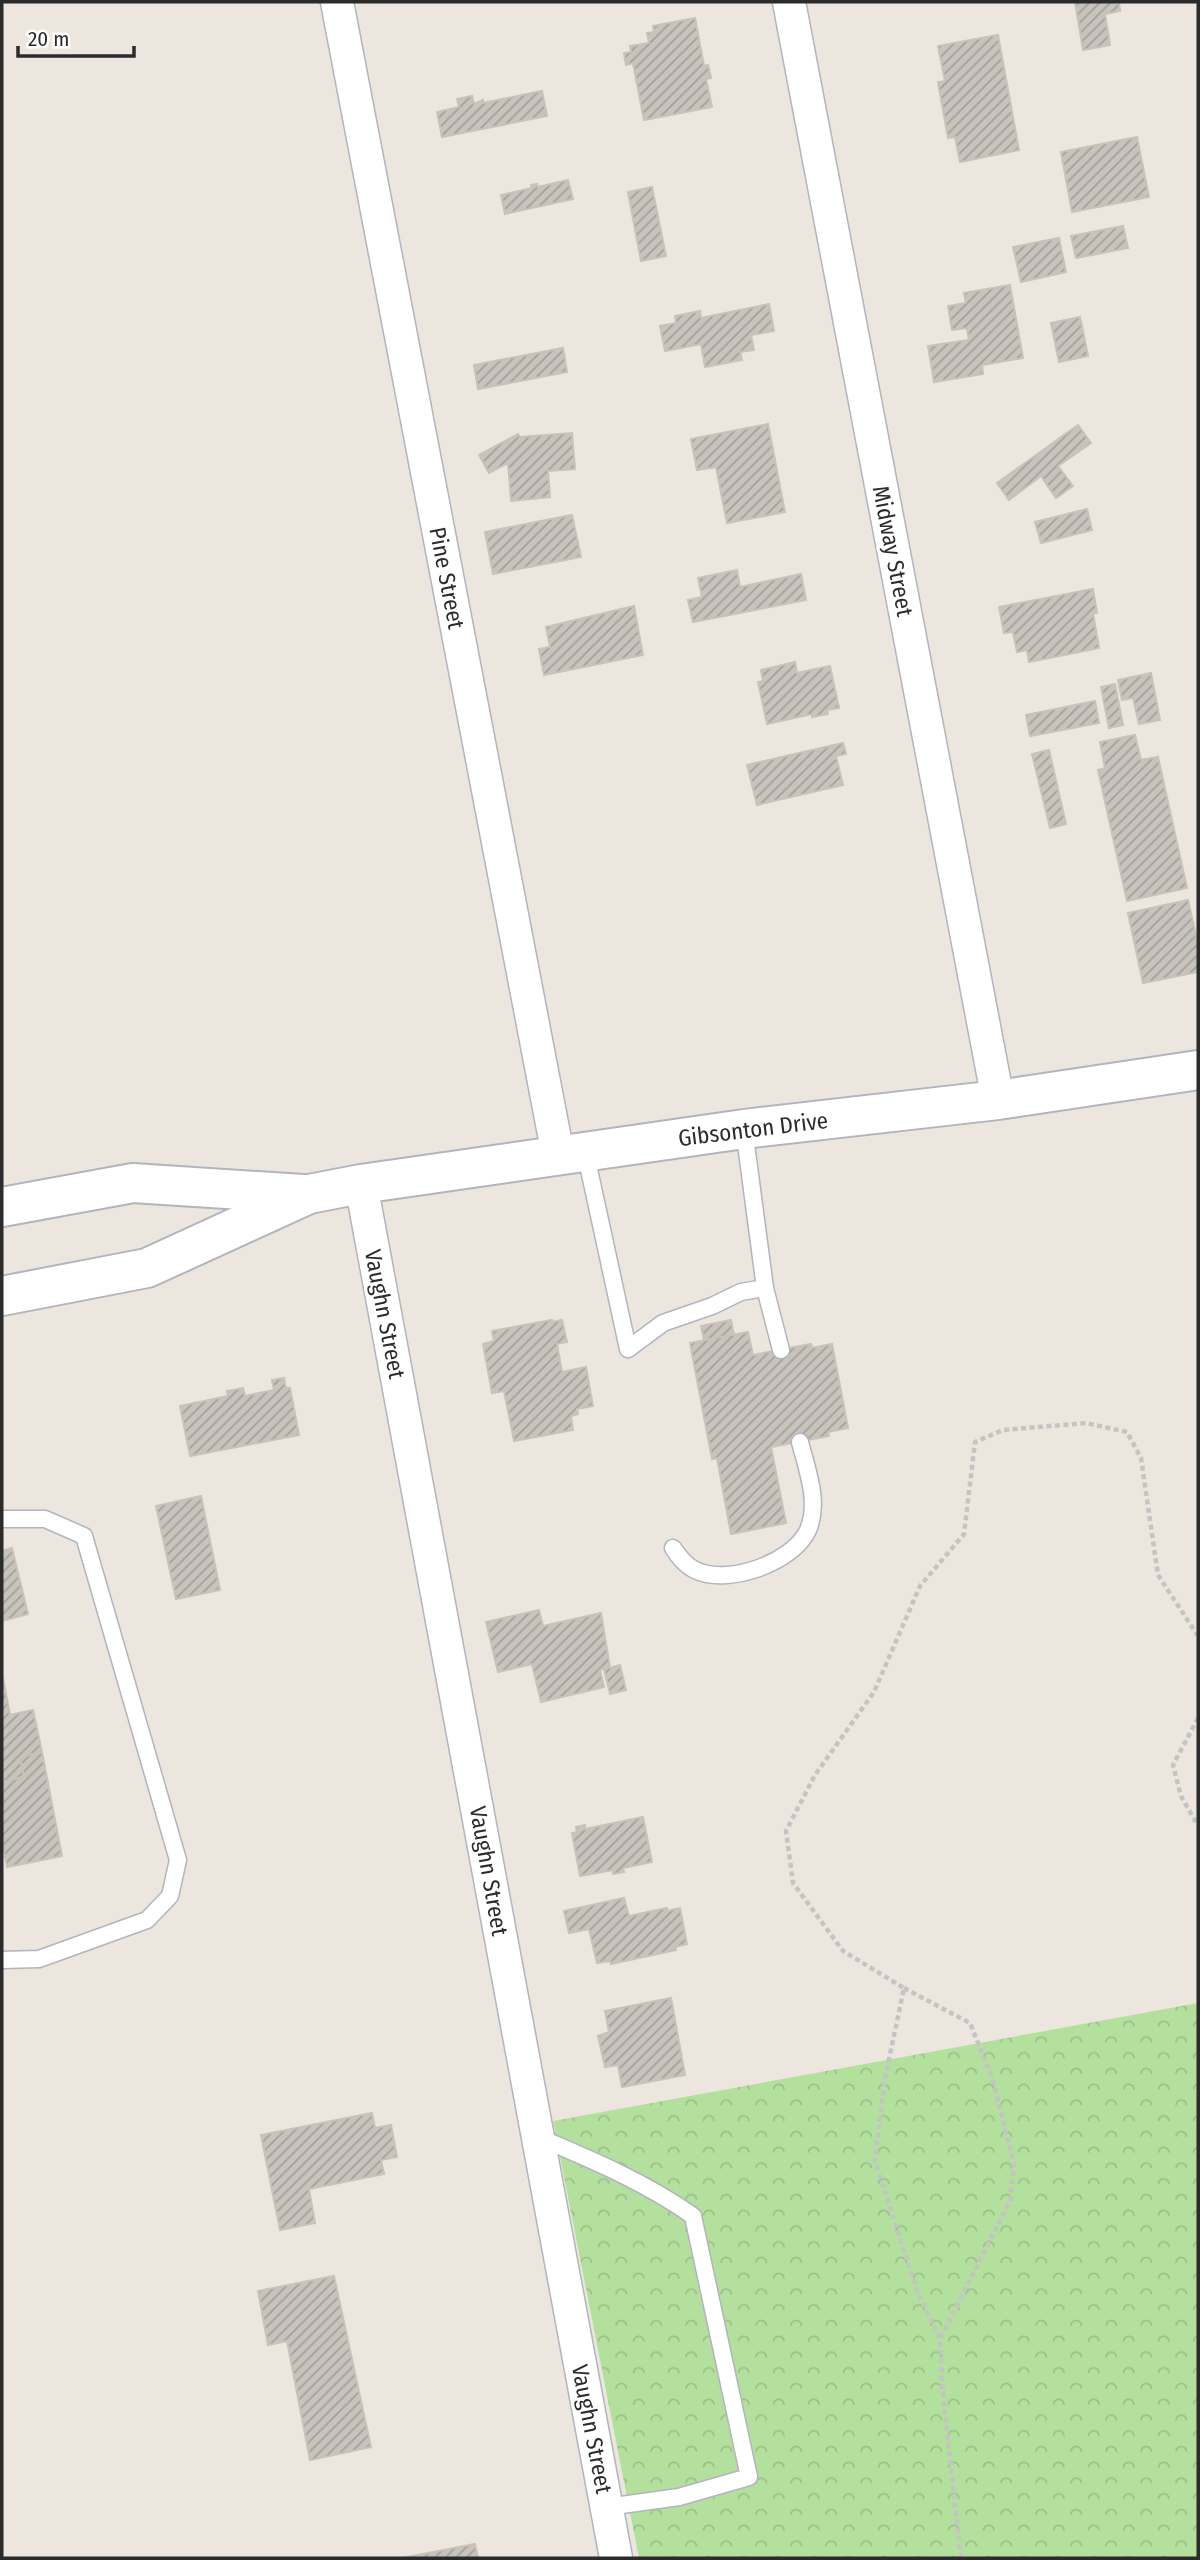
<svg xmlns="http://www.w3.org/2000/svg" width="1200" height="2560" font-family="'Fira Sans Condensed',sans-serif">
<defs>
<pattern id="park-crowns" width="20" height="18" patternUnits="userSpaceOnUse" patternTransform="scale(1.75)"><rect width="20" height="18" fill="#b4e09e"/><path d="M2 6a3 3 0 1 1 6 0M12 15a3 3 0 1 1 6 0" fill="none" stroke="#9bc088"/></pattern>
<pattern id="building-hatch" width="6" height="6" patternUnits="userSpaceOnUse" patternTransform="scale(1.75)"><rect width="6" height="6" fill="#c8c4bd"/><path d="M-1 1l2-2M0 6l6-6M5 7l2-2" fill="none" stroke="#a39f9a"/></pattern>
</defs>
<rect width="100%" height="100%" fill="#ece6de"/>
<polygon fill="url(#park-crowns)" points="1198,2003 1198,2558 639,2558 553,2121"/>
<g fill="url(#building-hatch)" stroke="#c8c2b8" stroke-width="2">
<polygon points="1075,2 1119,2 1120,11 1105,14 1110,45 1083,50"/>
<polygon points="695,18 704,66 708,65 711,78 706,79 712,107 644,120 633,63 626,65 624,53 631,52 630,46 649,43 647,33 654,32 653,26"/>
<polygon points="998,35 1019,150 960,162 955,137 948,138 938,82 945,81 938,46"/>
<polygon points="542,91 547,116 442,137 437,112 459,107 457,99 472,96 474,104 483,100 483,103"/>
<polygon points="1137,137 1149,197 1072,212 1061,152"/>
<polygon points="568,180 573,199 505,214 501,195 532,188 531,185 537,184 538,187"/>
<polygon points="652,187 666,256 641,261 628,192"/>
<polygon points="1123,226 1128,248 1076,258 1071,236"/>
<polygon points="1059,238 1066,272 1021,282 1013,247"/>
<polygon points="1010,285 1023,358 982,365 983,374 934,382 928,346 969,340 967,328 952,330 948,306 966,303 964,293"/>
<polygon points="769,304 774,331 751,335 754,350 740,352 742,360 705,367 701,344 665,351 660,326 676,323 675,316 700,311 701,318"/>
<polygon points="1080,317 1088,356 1059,362 1051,323"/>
<polygon points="563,348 567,372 478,389 474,365"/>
<polygon points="768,424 785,512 727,523 716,467 697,470 691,439"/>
<polygon points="1078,425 1091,443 1058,466 1073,486 1056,498 1041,476 1009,500 997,483"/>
<polygon points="572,433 575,469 548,471 550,497 511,501 508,463 489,473 479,455 518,434 520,437"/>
<polygon points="1087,509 1092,530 1041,543 1035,522"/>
<polygon points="572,515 581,557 493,574 485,532"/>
<polygon points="737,570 740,587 801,574 806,600 693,622 688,600 702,597 698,578"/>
<polygon points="1093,589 1097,613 1093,613 1099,648 1029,662 1027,650 1017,652 1013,632 1004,633 999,607"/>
<polygon points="634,606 643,655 544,675 539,649 550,647 546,627"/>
<polygon points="795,662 797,673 830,666 839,708 827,710 828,714 812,717 812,714 767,724 758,682 763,681 761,670"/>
<polygon points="1151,673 1160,720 1139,724 1133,698 1122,700 1118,680"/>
<polygon points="1115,684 1123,725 1109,728 1101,687"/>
<polygon points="1095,701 1099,723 1030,736 1026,715"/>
<polygon points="1135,735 1141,760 1158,757 1187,888 1127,901 1098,770 1105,768 1100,742"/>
<polygon points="843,743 846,754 836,756 843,785 757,805 747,765"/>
<polygon points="1049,750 1066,824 1050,828 1032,754"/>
<polygon points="1188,900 1198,945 1198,972 1143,983 1128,913"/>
<polygon points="552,1320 552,1322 562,1320 567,1342 557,1344 562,1372 586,1367 593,1406 577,1409 578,1414 571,1416 573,1430 514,1441 504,1391 492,1393 483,1344 494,1341 492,1331"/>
<polygon points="731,1320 734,1335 704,1340 701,1326"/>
<polygon points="748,1332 753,1355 811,1344 812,1348 832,1344 848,1428 828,1432 829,1436 771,1447 786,1523 731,1534 717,1458 712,1459 690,1343"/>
<polygon points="284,1378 286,1388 290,1388 299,1435 190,1456 180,1406 228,1396 227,1391 243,1388 245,1396 274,1390 272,1380"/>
<polygon points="201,1496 220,1590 176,1599 156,1506"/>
<polygon points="12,1548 28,1614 2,1621 2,1551"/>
<polygon points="539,1610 543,1626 601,1613 610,1668 620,1665 626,1690 610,1694 604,1669 600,1670 604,1687 541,1702 532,1664 498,1672 486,1622"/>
<polygon points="2,1673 10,1715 33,1710 42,1752 20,1757 24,1777 2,1782"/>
<polygon points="42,1752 62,1856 7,1867 2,1841 2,1782 24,1777 20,1757"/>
<polygon points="643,1817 652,1862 623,1868 624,1872 613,1874 613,1870 580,1876 572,1833 577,1832 576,1827 585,1825 585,1829"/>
<polygon points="624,1898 629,1916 667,1908 667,1911 680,1908 687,1944 675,1947 676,1950 611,1964 610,1961 597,1963 589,1929 569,1933 564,1911"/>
<polygon points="671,1998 685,2075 622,2087 618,2065 605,2067 598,2036 609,2032 605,2011"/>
<polygon points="372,2113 375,2128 391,2125 397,2157 381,2160 384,2174 309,2189 315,2223 280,2230 261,2135"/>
<polygon points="334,2276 371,2447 310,2460 287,2341 268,2345 258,2291"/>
<polygon points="475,2544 478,2558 402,2558"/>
</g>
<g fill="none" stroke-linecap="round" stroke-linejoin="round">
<g stroke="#b2b4be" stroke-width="19">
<g id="lane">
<polyline points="744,1129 765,1288 781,1350"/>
<polyline points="585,1151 628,1349 663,1323 712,1306 741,1292 765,1288"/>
<polyline points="2,1519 45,1519 84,1536 178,1860 170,1896 147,1920 39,1959 2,1960"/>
<path d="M673 1548C679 1557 685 1565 695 1570 727 1586 793 1563 808 1530 820 1502 807 1470 800 1442"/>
<path d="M538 2137C592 2160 645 2182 693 2216L749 2477 679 2497 607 2507"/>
</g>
</g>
<g stroke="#b2b4be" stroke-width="35">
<g id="street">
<polyline points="337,2 558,1155"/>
<polyline points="789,2 998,1100"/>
<polyline points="361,1184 616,2558"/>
</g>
</g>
<g stroke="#b2b4be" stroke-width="42">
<g id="secondary">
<polyline points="2,1207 133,1183 303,1194"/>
<polyline points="2,1296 147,1268 309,1194 361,1184 744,1129 998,1100 1198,1070"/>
</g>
</g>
<g stroke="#c4c4c4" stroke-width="4.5" stroke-dasharray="5 3.5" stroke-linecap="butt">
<polyline points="1198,1718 1173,1765 1181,1796 1198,1826"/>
<polyline points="904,1988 970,2023 993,2080 1014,2164 1010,2201 940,2339"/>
<polyline points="961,2558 943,2395 940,2339 918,2293 875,2161 885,2078 904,1988 843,1951 793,1883 786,1831 815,1775 874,1692 920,1586 964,1534 975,1442 1003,1430 1086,1423 1127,1432 1141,1458 1158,1575 1198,1636"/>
</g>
<use href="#lane" stroke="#fff" stroke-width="16"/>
<use href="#street" stroke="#fff" stroke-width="32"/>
<use href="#secondary" stroke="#fff" stroke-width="38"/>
</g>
<g text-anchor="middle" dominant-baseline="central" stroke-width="6" stroke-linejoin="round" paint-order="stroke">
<g font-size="23" fill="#2b2b2b" stroke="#fff">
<text transform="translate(893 551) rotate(79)">Midway Street</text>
<text transform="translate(447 578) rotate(79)">Pine Street</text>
<text transform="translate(753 1129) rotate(-7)">Gibsonton Drive</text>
<text transform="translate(385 1314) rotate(79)">Vaughn Street</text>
<text transform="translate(489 1871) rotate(80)">Vaughn Street</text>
<text transform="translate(592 2429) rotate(79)">Vaughn Street</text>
</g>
</g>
<rect width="1200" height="2560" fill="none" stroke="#2b2b2b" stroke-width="7"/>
<path d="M18 46v10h116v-10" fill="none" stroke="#2b2b2b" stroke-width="3.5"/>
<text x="28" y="46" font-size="21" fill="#2b2b2b" stroke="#ffffff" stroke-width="5" paint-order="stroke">20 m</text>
</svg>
